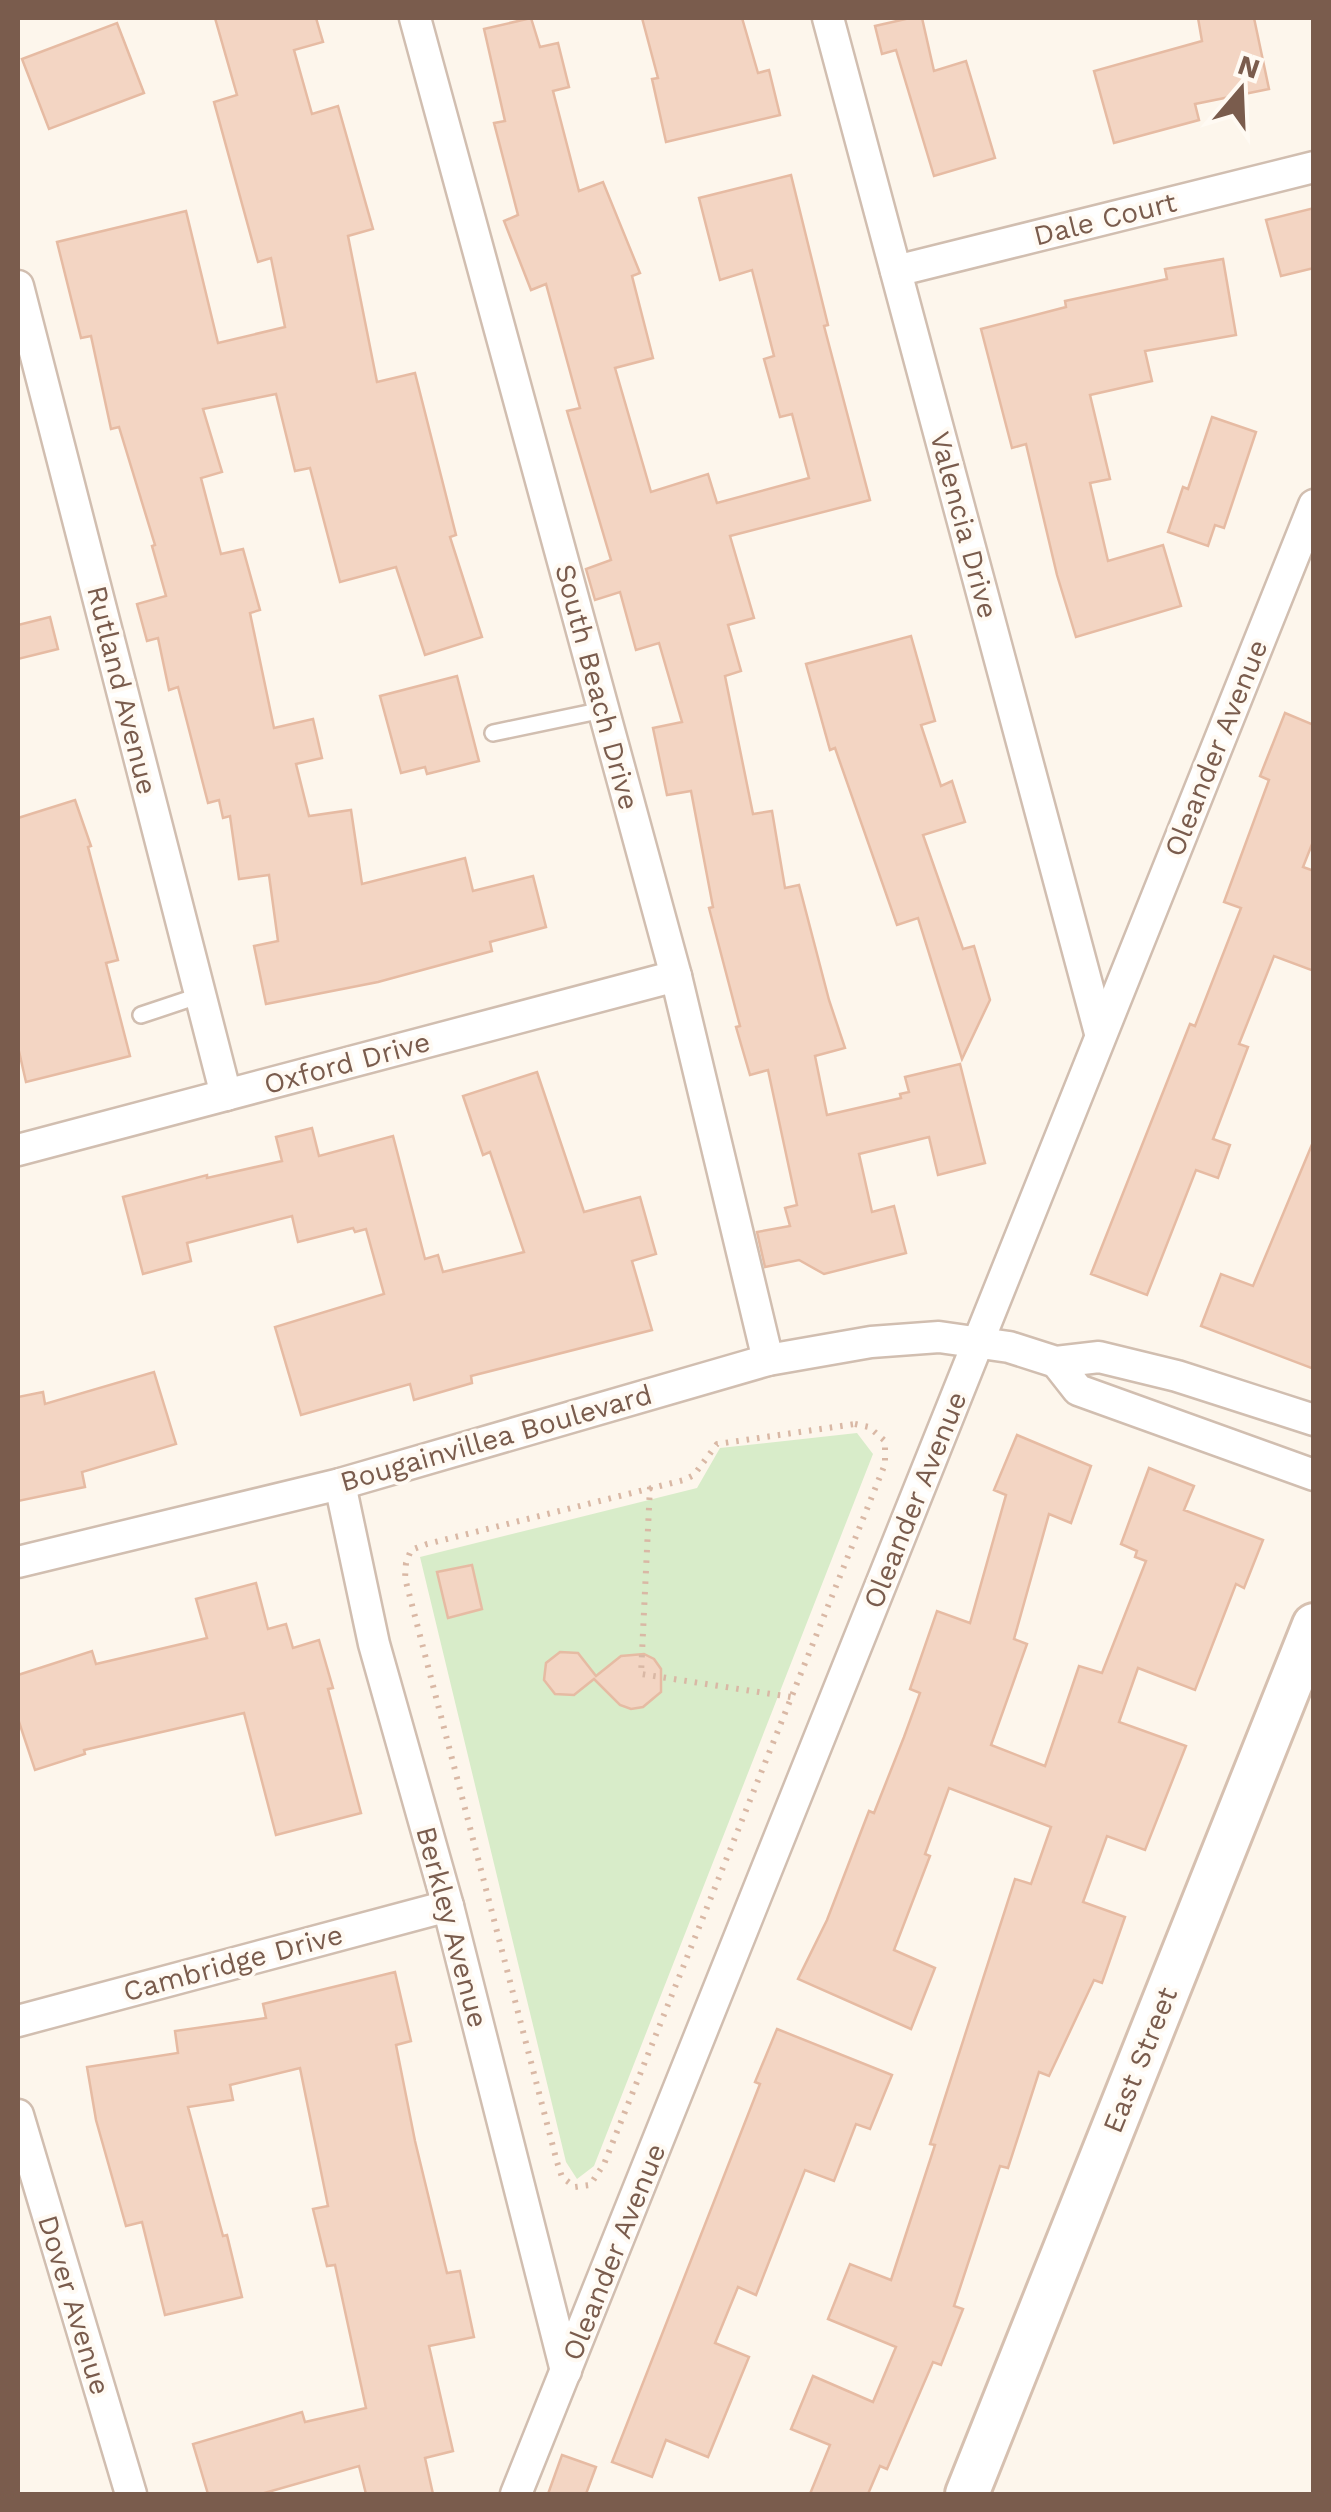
<svg xmlns="http://www.w3.org/2000/svg" width="1331" height="2512" font-family="'Work Sans',sans-serif">
<rect width="100%" height="100%" fill="#fdf6ec"/>
<polygon fill="#d8ecc9" points="857,1433 873,1454 594,2166 577,2179 566,2162 420,1557 697,1488 720,1448"/>
<g fill="#f3d5c3" stroke="#e6bba3" stroke-width="2.5">
<polygon points="215,18 316,18 323,42 294,50 312,114 338,106 373,229 348,236 377,382 415,373 456,535 450,537 482,637 425,655 396,567 340,582 310,468 295,471 276,394 203,409 222,472 201,478 221,554 243,549 260,610 250,613 274,728 313,719 322,758 296,764 309,816 351,810 362,884 465,858 473,891 533,876 546,927 490,942 492,951 378,982 266,1004 254,946 278,941 269,875 239,879 230,816 223,818 219,800 208,803 178,687 169,690 158,638 147,641 137,604 166,596 152,546 155,545 119,427 111,429 91,336 81,338 57,242 186,211 218,343 285,327 271,258 258,262 214,102 237,95"/>
<polygon points="531,18 540,47 558,43 569,87 553,91 579,191 603,182 640,273 632,276 653,358 615,368 651,492 708,474 717,503 809,478 792,414 780,417 764,359 774,356 752,270 720,280 699,198 791,175 828,325 824,326 870,500 730,536 754,618 728,625 741,671 725,676 753,814 772,811 785,888 799,885 829,1000 845,1048 815,1056 827,1115 901,1098 900,1094 909,1092 905,1077 960,1064 985,1163 938,1175 929,1137 859,1154 872,1212 894,1206 906,1253 824,1274 799,1260 765,1267 757,1232 790,1226 785,1208 797,1205 768,1070 750,1075 736,1027 740,1026 709,908 713,907 691,791 667,795 653,728 682,722 659,643 636,650 620,592 595,600 586,569 611,560 567,411 580,408 546,284 531,290 504,221 518,215 494,123 505,121 484,29"/>
<polygon points="642,18 742,18 758,73 769,70 780,115 666,142 652,79 658,78"/>
<polygon points="910,18 922,18 934,71 966,61 995,158 934,176 896,50 882,54 875,26"/>
<polygon points="1198,18 1254,18 1269,89 1195,104 1199,120 1114,143 1094,71 1202,41"/>
<polygon points="117,23 144,93 49,129 22,59"/>
<polygon points="1314,208 1314,268 1281,276 1266,220"/>
<polygon points="1223,259 1236,335 1145,351 1152,381 1090,395 1110,479 1090,483 1108,561 1163,545 1181,606 1076,637 1057,575 1026,444 1012,448 981,329 1066,307 1065,301 1167,279 1165,269"/>
<polygon points="1212,417 1256,432 1224,528 1215,525 1208,546 1168,532 1183,487 1188,489"/>
<polygon points="50,617 58,649 18,659 18,625"/>
<polygon points="911,636 935,721 921,725 941,786 952,781 965,822 923,835 963,949 974,946 990,1000 962,1059 918,918 897,925 835,748 830,750 806,664"/>
<polygon points="457,676 479,761 427,774 425,767 401,773 380,696"/>
<polygon points="1285,713 1314,725 1314,839 1303,867 1314,871 1314,971 1274,956 1239,1044 1248,1047 1213,1139 1230,1145 1218,1178 1196,1170 1147,1295 1091,1274 1190,1024 1195,1026 1241,908 1224,902 1269,780 1260,776"/>
<polygon points="75,800 91,846 88,847 118,960 106,963 130,1056 26,1082 18,1047 18,818"/>
<polygon points="537,1072 584,1212 640,1197 656,1254 632,1261 652,1330 471,1376 472,1383 414,1400 410,1384 301,1415 275,1327 384,1294 366,1229 355,1232 353,1228 298,1242 292,1216 187,1243 191,1261 143,1274 123,1197 207,1175 207,1178 282,1161 276,1137 312,1128 319,1156 393,1136 425,1259 438,1255 443,1272 524,1252 490,1152 483,1155 463,1096"/>
<polygon points="1313,1142 1314,1142 1314,1369 1201,1326 1221,1274 1253,1286"/>
<polygon points="154,1372 176,1444 82,1472 85,1487 18,1501 18,1397 43,1392 45,1404"/>
<polygon points="1017,1435 1091,1466 1071,1523 1049,1514 1014,1639 1027,1644 991,1745 1045,1766 1079,1666 1102,1673 1146,1561 1135,1557 1137,1551 1121,1544 1149,1468 1194,1486 1184,1510 1263,1540 1244,1588 1236,1584 1195,1690 1138,1668 1119,1722 1186,1746 1145,1850 1107,1836 1083,1902 1125,1917 1102,1983 1094,1980 1049,2076 1039,2072 1008,2168 1000,2166 954,2306 963,2309 941,2365 933,2362 887,2469 880,2466 868,2494 810,2494 830,2445 791,2429 813,2376 873,2402 896,2347 828,2319 850,2264 891,2280 935,2145 930,2144 1015,1879 1031,1884 1051,1827 949,1788 925,1854 930,1856 894,1950 935,1968 911,2029 798,1979 827,1920 869,1811 874,1813 904,1737 920,1693 910,1689 937,1611 970,1623 1006,1495 994,1490"/>
<polygon points="472,1565 482,1609 448,1618 437,1572"/>
<polygon points="256,1583 268,1629 286,1624 293,1648 319,1640 333,1688 328,1689 361,1813 276,1835 244,1713 84,1750 85,1754 35,1770 18,1719 18,1675 92,1651 96,1664 207,1638 196,1599"/>
<polygon points="560,1652 578,1653 596,1676 621,1656 644,1654 654,1659 661,1669 661,1692 643,1707 631,1709 620,1705 594,1679 574,1695 555,1694 544,1680 546,1663"/>
<polygon points="395,1972 411,2041 396,2045 415,2141 447,2273 460,2271 474,2337 429,2346 453,2451 425,2458 433,2494 366,2494 359,2466 261,2494 208,2494 193,2444 302,2412 305,2422 366,2408 335,2265 327,2266 313,2209 328,2206 300,2068 230,2085 233,2100 188,2107 223,2236 227,2235 242,2297 165,2315 142,2222 126,2226 96,2120 87,2067 178,2053 175,2031 266,2018 263,2004"/>
<polygon points="777,2029 892,2075 870,2129 856,2124 834,2181 805,2170 756,2295 738,2287 715,2343 749,2357 708,2457 666,2440 652,2477 612,2462 760,2084 755,2082"/>
<polygon points="562,2455 596,2467 586,2494 548,2494"/>
</g>
<g fill="none" stroke-linecap="round" stroke-linejoin="round">
<g stroke="#d1beb0" stroke-width="20">
<g id="lane">
<polyline points="493,733 603,710"/>
<polyline points="141,1015 201,995"/>
</g>
</g>
<g stroke="#d1beb0" stroke-width="35">
<g id="street">
<polyline points="415,18 676,976 768,1360"/>
<polyline points="828,18 1100,1033"/>
<polyline points="896,271 1314,167"/>
<polyline points="18,286 226,1095"/>
<polyline points="18,1150 676,976"/>
<polyline points="1056,1362 1078,1390 1314,1475"/>
<polyline points="340,1484 374,1644 448,1906 566,2371"/>
<polyline points="18,1562 340,1484 768,1360 871,1342 939,1337 1009,1347 1056,1362 1099,1357 1177,1376 1314,1420"/>
<polyline points="18,2021 448,1906"/>
<polyline points="18,2115 131,2494"/>
<polyline points="516,2494 1314,505"/>
</g>
</g>
<g stroke="#d6c0b0" stroke-width="48">
<polyline id="secondary" points="967,2494 1314,1625"/>
</g>
<g stroke="#d9b8a5" stroke-width="6" stroke-dasharray="2.5 8" stroke-linecap="butt">
<polygon points="855,1424 869,1427 885,1441 885,1464 604,2164 590,2185 575,2187 562,2177 557,2162 405,1578 406,1563 411,1550 427,1544 684,1480 694,1475 717,1444"/>
<polyline points="650,1487 641,1674 791,1697"/>
</g>
<use href="#lane" stroke="#fff" stroke-width="15"/>
<use href="#street" stroke="#fff" stroke-width="30"/>
<use href="#secondary" stroke="#fff" stroke-width="42"/>
</g>
<g text-anchor="middle" dominant-baseline="central" stroke-width="8" stroke-linejoin="round" paint-order="stroke">
<g font-size="28" fill="#7a5c4d" stroke="#fffaf3">
<text transform="translate(1105 219) rotate(-14)">Dale Court</text>
<text transform="translate(964 525) rotate(75)">Valencia Drive</text>
<text transform="translate(597 687) rotate(75)">South Beach Drive</text>
<text transform="translate(122 690) rotate(76)">Rutland Avenue</text>
<text transform="translate(1216 748) rotate(-68)">Oleander Avenue</text>
<text transform="translate(347 1063) rotate(-15)">Oxford Drive</text>
<text transform="translate(496 1438) rotate(-16)">Bougainvillea Boulevard</text>
<text transform="translate(915 1500) rotate(-68)">Oleander Avenue</text>
<text transform="translate(452 1927) rotate(75)">Berkley Avenue</text>
<text transform="translate(233 1963) rotate(-15)">Cambridge Drive</text>
<text transform="translate(1140 2060) rotate(-68)">East Street</text>
<text transform="translate(614 2252) rotate(-68)">Oleander Avenue</text>
<text transform="translate(74 2305) rotate(73)">Dover Avenue</text>
</g>
</g>
<rect width="1331" height="2512" fill="none" stroke="#7a5c4d" stroke-width="40"/>
<g transform="translate(1241 90) rotate(19)" stroke="#fffaf3" stroke-width="8" paint-order="stroke">
<path d="M0-8L18 38L0 25L-18 38Z" fill="#7a5c4d"/>
<text y="-15" font-size="28" font-weight="bold" text-anchor="middle" fill="#7a5c4d">N</text>
</g>
</svg>
